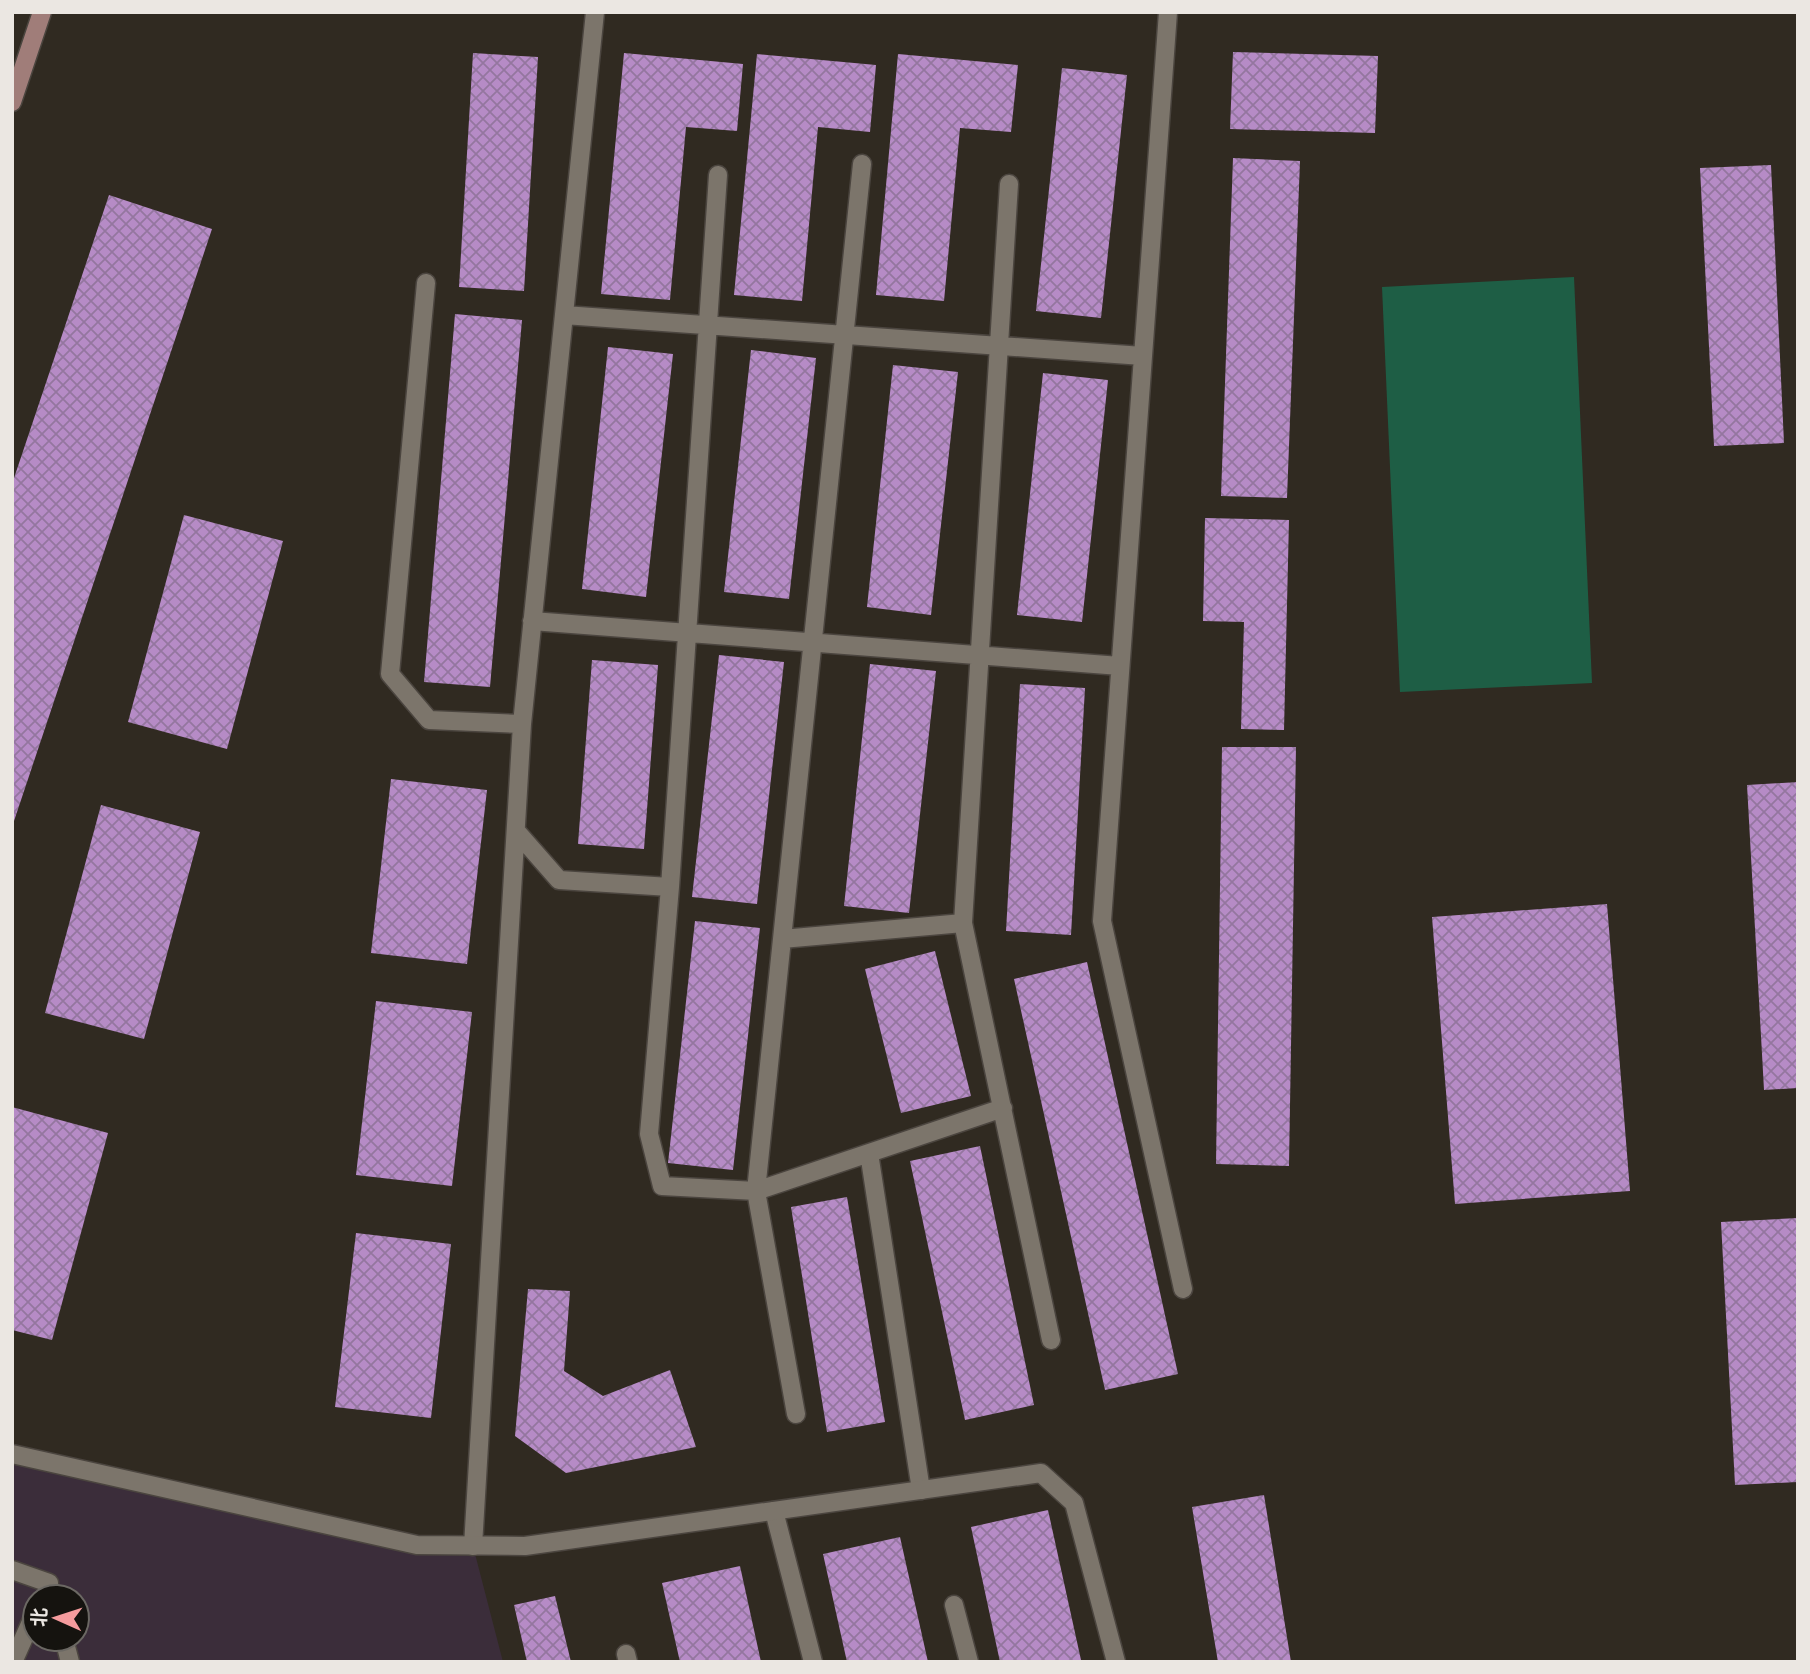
<svg xmlns="http://www.w3.org/2000/svg" width="1810" height="1674" font-family="Quicksand,'Noto Sans SC',sans-serif">
<style>
.industrial{fill:#3b2d3a;fill-rule:evenodd}
.pitch{fill:#1e5e45}
.building{fill:url(#building-cross-hatch)}
.lines{fill:none;stroke-linecap:round;stroke-linejoin:round}
.service-casing{stroke:#4b453f;stroke-width:21}
.minor-casing{stroke:#4b453f;stroke-width:21}
.secondary-casing{stroke:#4b453f;stroke-width:21}
.service{stroke:#7c756b;stroke-width:18}
.minor{stroke:#7c756b;stroke-width:18}
.secondary{stroke:#a07d79;stroke-width:18}
</style>
<defs>
<pattern id="building-cross-hatch" width="8" height="8" patternUnits="userSpaceOnUse" patternTransform="scale(1.75)"><rect width="8" height="8" fill="#b68bc6"/><path d="M0 0l8 8M0 8l8-8" fill="none" stroke="#94769f"/></pattern>
</defs>
<rect width="100%" height="100%" fill="#302a21"/>
<path class="industrial" d="M12 1454 417 1545 473 1546 503 1662H12ZM35 1597H77V1639H35Z"/>
<path class="pitch" d="M1574 277 1592 683 1400 692 1382 287Z"/>
<path class="building" d="M1233 52 1378 56 1375 133 1230 129Z
M473 53 538 57 524 291 459 287Z
M624 53 743 64 737 131 686 127 670 300 601 294Z
M757 54 876 65 870 132 818 127 802 301 734 295Z
M898 54 1018 65 1011 132 960 128 944 301 876 295Z
M1062 68 1127 75 1101 318 1036 311Z
M1233 158 1300 161 1287 498 1221 496Z
M1771 165 1784 443 1714 446 1700 168Z
M109 195 212 229 13 824 12 484Z
M455 314 522 320 490 687 424 682Z
M608 347 673 354 646 597 582 589Z
M751 350 816 358 789 599 724 592Z
M893 365 958 372 931 615 867 607Z
M1043 373 1108 380 1082 622 1017 615Z
M184 515 283 541 227 749 128 722Z
M1205 518 1289 520 1284 730 1241 729 1244 622 1203 621Z
M719 655 784 662 757 904 692 897Z
M592 660 658 665 644 849 578 844Z
M870 664 936 671 909 913 844 906Z
M1020 684 1085 688 1071 935 1006 931Z
M1222 747H1296L1289 1166 1216 1164Z
M391 779 487 790 467 964 371 953Z
M1798 782V1088L1764 1090 1747 785Z
M101 805 200 832 144 1039 45 1013Z
M1607 904 1630 1191 1455 1204 1432 917Z
M695 921 760 928 733 1170 668 1163Z
M935 951 971 1096 901 1113 865 969Z
M1087 962 1178 1374 1105 1390 1014 979Z
M376 1001 472 1012 452 1186 356 1175Z
M12 1107 108 1133 52 1340 12 1330Z
M980 1146 1034 1405 965 1420 910 1161Z
M847 1197 885 1422 827 1432 791 1207Z
M1798 1218V1482L1735 1485 1721 1222Z
M356 1233 451 1244 431 1418 335 1407Z
M528 1289 570 1291 564 1371 603 1396 670 1370 696 1447 566 1473 515 1436Z
M1264 1495 1291 1662H1218L1192 1507Z
M1048 1510 1081 1660 1072 1662H1000L971 1527Z
M900 1537 928 1662H847L823 1554Z
M740 1566 761 1662H680L662 1583Z
M555 1596 571 1662H527L514 1605Z"/>
<g class="lines">
<defs>
<path id="service" d="M1168 12 1102 921 1183 1289
M718 175 670 887 649 1134 662 1186 756 1191 1003 1108
M1009 184 963 923 1051 1340
M426 283 390 674 429 720 522 724
M564 315 1143 356
M532 621 1120 666
M516 831 559 880 670 887
M782 939 963 923
M869 1153 921 1490
M796 1414 756 1191 862 164
M774 1511 813 1662
M473 1546 522 724 595 12
M12 1570 49 1583
M954 1605 969 1662
M64 1639 70 1662
M626 1654 628 1662
M13 1662 35 1613"/>
<path id="minor" d="M12 1454 417 1545 525 1546 1041 1473 1074 1503 1116 1662"/>
<path id="secondary" d="M12 102 42 12"/>
</defs>
<use href="#service" class="service-casing"/>
<use href="#minor" class="minor-casing"/>
<use href="#secondary" class="secondary-casing"/>
<use href="#service" class="service"/>
<use href="#minor" class="minor"/>
<use href="#secondary" class="secondary"/>
</g>
<rect width="1810" height="1674" fill="none" stroke="#ebe7e2" stroke-width="28"/>
<g transform="translate(56 1618) rotate(273)"><circle r="33" fill="#15130f" stroke="#6b6863" stroke-width="2"/>
<path d="M0-5L12 26L0 18L-12 26Z" fill="#f59b9d"/>
<text y="-10" font-size="19" font-weight="bold" text-anchor="middle" fill="#ebe7e2">北</text>
</g>
</svg>
